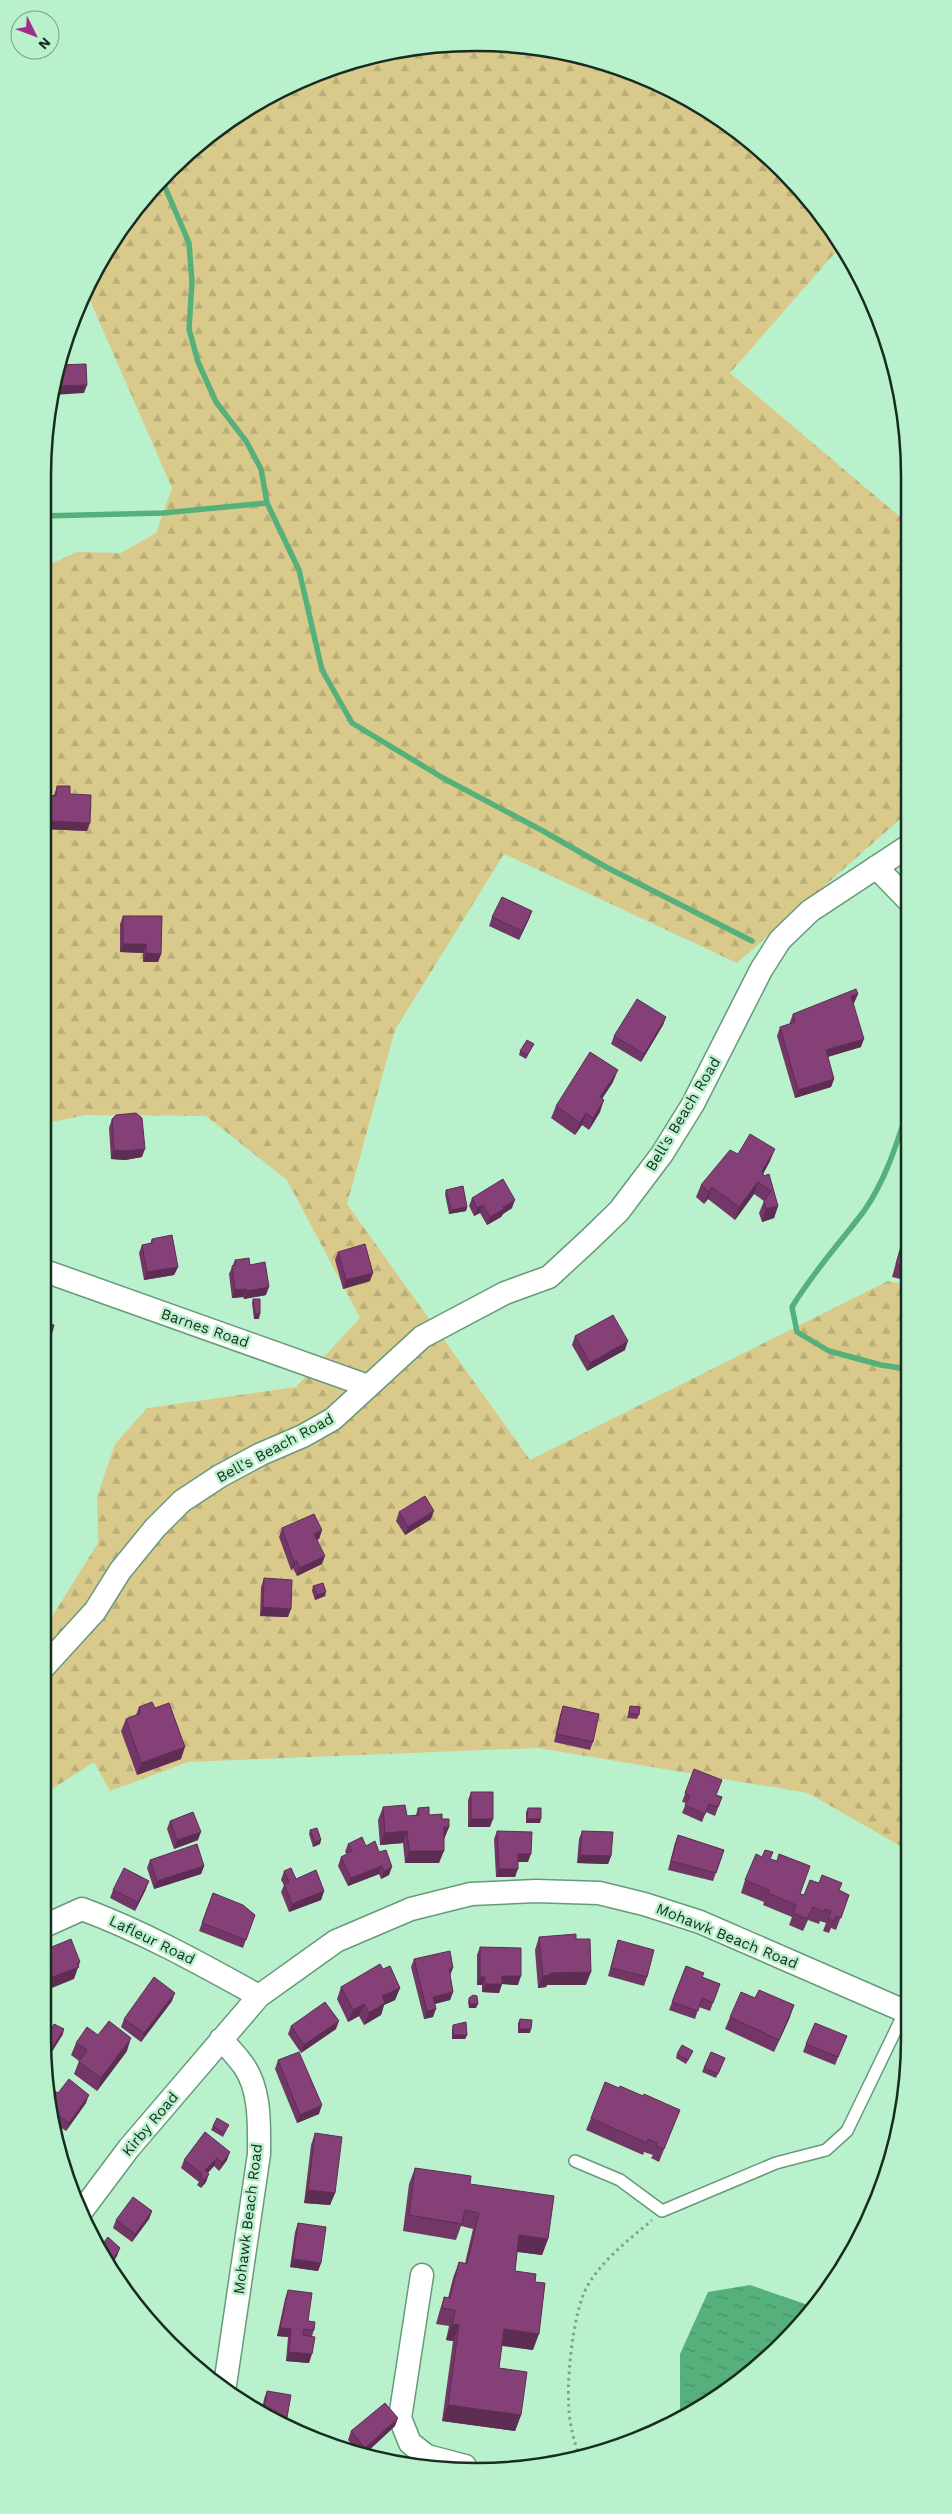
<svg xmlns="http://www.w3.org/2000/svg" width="952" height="2514" font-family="'Work Sans',sans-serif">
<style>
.forest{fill:url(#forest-firs)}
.water{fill:url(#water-ripples)}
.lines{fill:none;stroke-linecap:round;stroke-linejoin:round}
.stream{stroke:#56b07b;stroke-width:5.5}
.lane-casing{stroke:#669b7a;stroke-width:14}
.street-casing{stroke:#669b7a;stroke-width:25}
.path{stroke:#7aa488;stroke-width:3;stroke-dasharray:2.5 4;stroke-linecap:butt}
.lane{stroke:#fff;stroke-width:11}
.street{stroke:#fff;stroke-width:22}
.wall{fill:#723766}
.shaded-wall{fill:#5d2d53}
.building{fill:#854077;stroke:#5d2d53}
.labels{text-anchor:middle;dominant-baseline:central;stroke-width:5;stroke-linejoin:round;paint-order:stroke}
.street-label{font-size:15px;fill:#172d1f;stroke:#b9f1cc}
.rim{fill:none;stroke:#172d1f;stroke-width:2.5}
</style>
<defs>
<pattern id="forest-firs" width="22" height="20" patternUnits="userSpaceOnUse" patternTransform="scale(1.25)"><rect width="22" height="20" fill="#d9ca8c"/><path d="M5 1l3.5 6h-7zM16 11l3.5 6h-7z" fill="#baae78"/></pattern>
<pattern id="water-ripples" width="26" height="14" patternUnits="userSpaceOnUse" patternTransform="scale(1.25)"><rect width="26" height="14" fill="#56b07b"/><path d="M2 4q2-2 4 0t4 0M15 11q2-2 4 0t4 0" fill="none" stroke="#469064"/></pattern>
</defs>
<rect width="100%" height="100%" fill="#b9f1cc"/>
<path class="forest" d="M505 43 588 57 717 115 802 190 840 247 730 373 906 522 907 813 737 963 504 854 395 1030 347 1204 530 1460 888 1281 908 1285 909 1851 808 1793 538 1748 188 1762 110 1791 94 1762 43 1795V1631L98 1543 97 1497 115 1444 147 1408 296 1387 360 1318 287 1180 206 1116 85 1115 43 1124 42 568 77 552 121 553 156 533 172 488 85 289 132 212 190 150 260 100 337 65 420 46Z"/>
<path class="water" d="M750 2285 814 2307 717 2399 680 2418V2354L708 2292Z"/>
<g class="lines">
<path class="stream" d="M162 180 189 243 192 282 189 329 198 362 216 402 246 441 261 469 267 503
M42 516 163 513 267 503 299 570 322 670 352 723 443 778 543 831 606 867 752 941
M907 1021V1110
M907 1112C896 1146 885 1181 864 1211 840 1243 813 1272 792 1307L797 1332 829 1351 881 1365 908 1369"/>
<defs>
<path id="lane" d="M575 2161 620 2180 662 2211 776 2163 826 2150 847 2131 905 2011"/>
<path id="street" d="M876 867 907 899
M42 1270 368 1386
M42 1669 95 1611 120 1571 155 1528 182 1501 220 1476 261 1454 303 1436 333 1419 422 1337 505 1293 549 1277 589 1240 619 1211 662 1154 693 1104 761 970 780 940 810 911 907 847
M42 1927 82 1909C144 1932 201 1964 259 1996
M221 2039C229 2048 237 2056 244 2066 261 2091 259 2126 259 2154L225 2385
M81 2212 129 2148 259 1996 336 1941 411 1909 471 1894 536 1891 599 1893 644 1904 700 1922 909 2013
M422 2275 400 2418 410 2443 427 2456 465 2466"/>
</defs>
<use href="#lane" class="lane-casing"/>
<use href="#street" class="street-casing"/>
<path class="path" d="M580 2457C575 2445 572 2433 570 2420 565 2389 572 2312 588 2285 604 2258 629 2240 652 2220"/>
<use href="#lane" class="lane"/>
<use href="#street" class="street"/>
</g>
<path class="wall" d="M57 786 70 794 87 831 44 829 46 804 49 795H54Z
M532 911 529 919 519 940 489 926 492 917Z
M123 916 161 954 158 962H143V953L120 952V924Z
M858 994 854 1003H853L861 1047 828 1057 834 1079 831 1087 795 1098 777 1036 780 1027 790 1024V1022L793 1014Z
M666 1017 663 1025 641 1062 611 1044 614 1036Z
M534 1044 526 1059 519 1055 520 1051Z
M613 1082 602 1099 600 1112 589 1130 582 1125 575 1135 551 1118 556 1106Z
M112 1119 142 1157 125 1160 111 1159 109 1128Z
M738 1154 770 1161 763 1174 778 1206 774 1218 762 1222 759 1213 764 1201 754 1194 735 1220 708 1199 704 1204 696 1197 701 1185Z
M446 1190 467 1207 466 1211 449 1214 445 1194Z
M472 1198 512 1208 503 1214 501 1217 487 1225 480 1213 474 1216 469 1206Z
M908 1225V1281L892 1277 903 1237Z
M152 1239 178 1267 174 1275 144 1280 139 1253 142 1245 150 1244Z
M338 1252 370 1281 343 1289 335 1260Z
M235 1260 250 1265 266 1295 244 1299 243 1297 232 1298 229 1274Z
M253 1299 259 1319H254L252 1303Z
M42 1324 54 1325 48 1343 42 1341Z
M575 1336 625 1350 587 1371 572 1345Z
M399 1512 431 1519 405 1535 396 1521Z
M282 1528 322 1530 319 1539 317 1540 322 1564 297 1576 293 1568 291 1570 279 1537Z
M264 1578 288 1617 260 1616 261 1587Z
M313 1586 325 1596 315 1600 312 1591Z
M563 1706 593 1742 590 1750 554 1742 560 1715Z
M630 1706 639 1715 637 1719 627 1718Z
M139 1707 155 1708 181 1759 137 1775 121 1731 126 1719 136 1715Z
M694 1769 716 1795 722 1797 715 1816 706 1812 702 1822 682 1813 686 1803 682 1802Z
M471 1792 490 1827H468V1800Z
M383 1807 407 1816 416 1815 418 1808 429 1815 442 1819 449 1827 444 1839 439 1863H405L403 1843 380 1845 378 1820Z
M528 1808 540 1823H526V1812Z
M170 1821 198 1840 174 1849 167 1829Z
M310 1830 320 1844 313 1847 309 1834Z
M497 1831 528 1862H518L515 1877H496L494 1839Z
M582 1831 611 1856 608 1864 577 1863 579 1839Z
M678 1835 724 1850 713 1881 668 1870 675 1843Z
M348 1844 366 1846 379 1852 389 1875 381 1879 379 1874 348 1886 338 1866 341 1857 347 1854 345 1852Z
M770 1859 800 1894 804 1895 839 1891 849 1895 836 1930 831 1928 829 1933 823 1931 826 1923 820 1921 819 1924 808 1920 803 1931 789 1925 792 1917 763 1905 764 1902 741 1893 745 1880Z
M150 1860 204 1866 201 1874 154 1889 147 1868Z
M284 1871 296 1879 324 1891 321 1900 289 1912 281 1892 284 1885 281 1880Z
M146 1889 135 1911 110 1898 113 1890Z
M213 1893 255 1915 243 1948 199 1931Z
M539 1937 576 1939 586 1985H547L546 1987 538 1988 535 1950Z
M618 1940 647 1977 644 1986 608 1976Z
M480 1947 518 1985 502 1984 499 1993 482 1992V1985H477V1955Z
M414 1959 450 1976 453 1992 450 2000 435 2004 433 2017 424 2019 411 1967Z
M686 1966 702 1977 720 1984 710 2011 699 2007 695 2019 669 2010Z
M383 1969 400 1988 395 2000 384 2005 381 2015 364 2025 359 2016 348 2022 337 1999 341 1987Z
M469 1998 476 2008H469L468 2002Z
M172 2001 141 2042 121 2027 124 2019Z
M730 2017H790L774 2052 725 2029Z
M520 2019 530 2033H518V2023Z
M453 2025 467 2035 465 2039H452V2030Z
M291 2026 336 2029 301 2053 288 2034Z
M63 2034 51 2053 44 2046 43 2044 44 2041Z
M98 2035 127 2051 97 2091 74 2074 79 2061 71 2055 76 2043Z
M847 2036 835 2065 803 2052 806 2044Z
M711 2052 725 2058 716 2078 702 2072Z
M677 2054 691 2055 686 2064 676 2058Z
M278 2060 319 2114 297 2123 275 2069Z
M619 2088 675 2122 659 2162 651 2158 653 2155 644 2152 643 2155 586 2130 591 2118Z
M51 2092 58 2093 86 2103 66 2131 57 2125Z
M213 2126 227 2129 223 2137 211 2130Z
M205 2132 227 2160 219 2171 214 2166 208 2173 206 2182 201 2188 197 2185 199 2182 181 2168 184 2160Z
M315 2133 335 2193 330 2205 304 2203 311 2145Z
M415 2168 470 2184 548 2239 542 2255 517 2252 515 2271 535 2282 533 2350 502 2346 499 2368 521 2415 515 2431 442 2421 453 2341 446 2340 449 2326 436 2324 439 2313 444 2297 448 2298 453 2278 459 2262 465 2263 473 2229 461 2226 456 2240 403 2231 409 2184Z
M152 2211 149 2219 132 2242 113 2228 116 2220Z
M298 2223 321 2263 318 2271 290 2267 295 2232Z
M288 2290 314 2330 312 2336 309 2363 286 2361 288 2337 277 2336 285 2299Z
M267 2391 286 2423 285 2425 261 2414 264 2399Z
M395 2426 367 2452 371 2457 360 2454 348 2440 351 2431Z"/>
<path class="shaded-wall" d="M87 385 84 393 53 395 54 386Z
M48 821 90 823 87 831 44 829Z
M532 911 529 919 519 940 522 931Z
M123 944H146L143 953 120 952Z
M146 953 161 954 158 962H143Z
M858 994 854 1003 848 1005 851 996Z
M666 1017 663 1025 641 1062 644 1054Z
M864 1039 861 1047 823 1058 826 1050Z
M618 1070 613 1082 595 1109 600 1097Z
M834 1079 831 1087 795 1098 798 1090Z
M604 1100 600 1112 589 1130 593 1118Z
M586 1113 582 1125 575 1135 580 1123Z
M145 1149 142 1157 125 1160 111 1159 114 1150Z
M775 1149 770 1161 758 1183 754 1194 735 1220 739 1207 762 1171Z
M712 1187 708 1199 704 1204 709 1192Z
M515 1200 512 1208 503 1214 501 1217 487 1225 490 1217 503 1207Z
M483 1205 480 1213 474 1216 477 1208Z
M778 1206 774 1218 762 1222 766 1209Z
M467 1207 466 1211 449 1214 451 1210Z
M178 1267 174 1275 144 1280 147 1272Z
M373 1273 370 1281 343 1289 346 1280Z
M269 1287 266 1295 244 1299 247 1291Z
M246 1289 243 1297 232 1298 235 1290Z
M255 1314H260L259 1319H254Z
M628 1341 625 1350 587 1371 590 1363Z
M434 1511 431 1519 405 1535 408 1527Z
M322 1530 319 1539 311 1542 314 1534Z
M325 1556 322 1564 297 1576 300 1568Z
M296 1560 293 1568 291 1570 294 1562Z
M326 1592 325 1596 315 1600 317 1595Z
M263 1607 291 1609 288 1617 260 1616Z
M185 1747 181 1759 137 1775 141 1763Z
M45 1769 42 1777V1770Z
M471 1819H493L490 1827H468Z
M527 1819H541L540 1823H526Z
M444 1827H449L444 1839H439Z
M407 1831 403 1843 380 1845 385 1833Z
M201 1832 198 1840 174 1849 177 1840Z
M321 1840 320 1844 313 1847 315 1842Z
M409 1851H444L439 1863H405Z
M518 1854H531L528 1862H515Z
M580 1855 611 1856 608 1864 577 1863Z
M204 1866 201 1874 154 1889 157 1881Z
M382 1866 379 1874 348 1886 351 1878Z
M392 1867 389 1875 381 1879 384 1871Z
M499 1869H518L515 1877H496Z
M149 1881 146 1889 135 1911 138 1902Z
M324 1891 321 1900 289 1912 292 1904Z
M80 1962 74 1979 42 1992V1981Z
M453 1968 450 1976 449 1969Z
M591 1972 586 1985H547L546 1987 538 1988 543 1976 550 1973Z
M502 1976H521L518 1985 502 1984 499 1993 482 1992 485 1984Z
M480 1977H485L482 1985H477Z
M400 1988 395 2000 384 2005 381 2015 364 2025 369 2013 382 1996Z
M453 1992 450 2000 430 2005 433 1997Z
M175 1993 172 2001 141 2042 144 2033Z
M364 2004 359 2016 348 2022 353 2010Z
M470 2004H478L476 2008H469Z
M794 2005 790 2017 774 2052 779 2040Z
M436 2009 433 2017 424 2019 427 2011Z
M339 2021 336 2029 301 2053 304 2045Z
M64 2029 63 2034 51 2053 52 2048Z
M519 2029H531L530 2033H518Z
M453 2035H467L465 2039H452Z
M131 2038 127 2051 97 2091 101 2078Z
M89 2095 86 2103 66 2131 69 2123Z
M322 2105 319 2114 297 2123 300 2115Z
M230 2152 227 2160 219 2171 222 2163Z
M217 2158 214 2166 202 2179 205 2170Z
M209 2174 206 2182 201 2188 204 2180Z
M308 2190 335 2193 330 2205 304 2203Z
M152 2211 149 2219 132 2242 135 2234Z
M519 2235 548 2239 542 2255 513 2251Z
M120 2248 117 2256 110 2268 109 2266Z
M293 2259 321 2263 318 2271 290 2267Z
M452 2324 459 2325 453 2341 446 2340Z
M280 2328 291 2329 288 2337 277 2336Z
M504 2329 539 2334 533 2350 499 2345Z
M289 2352 312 2354 309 2363 286 2361Z
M448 2405 521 2415 515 2431 442 2421Z
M398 2418 395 2426 364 2455H363L365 2448Z"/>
<path class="building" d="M86 364 87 385 54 386 57 365Z
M57 786H70V794L91 795 90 823 48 821 49 795 56 796Z
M502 897 532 911 522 931 492 917Z
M123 916H162L161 954 146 953V944H123Z
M856 989 858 994 851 996 864 1039 826 1050 834 1079 798 1090 780 1027 795 1022 793 1014Z
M637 999 666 1017 644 1054 614 1036Z
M527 1040 534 1044 527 1055 520 1051Z
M590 1052 618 1070 600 1097 604 1100 593 1118 586 1113 580 1123 556 1106Z
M136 1113 142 1118 145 1149 128 1151 114 1150 112 1119 116 1115Z
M750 1134 775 1149 762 1171 764 1176 769 1174 778 1206 766 1209 764 1201 771 1191 758 1182 739 1207 712 1187 709 1192 701 1185 730 1150 738 1154Z
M503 1179 515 1200 503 1207 504 1209 490 1217 483 1205 477 1208 472 1198Z
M463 1186 467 1207 451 1210 446 1190Z
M908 1225V1268L896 1264Z
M172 1235 178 1267 147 1272 142 1245 152 1243V1239Z
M365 1244 373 1273 346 1280 338 1252Z
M249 1258 250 1265 265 1262 269 1287 247 1291 246 1289 235 1290 232 1266 236 1265 235 1260Z
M253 1299H260V1314H255Z
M613 1315 628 1341 590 1363 575 1336Z
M44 1321 54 1325 50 1339 42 1337V1325Z
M425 1496 434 1511 408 1527 399 1512Z
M314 1514 322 1530 314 1534 325 1556 300 1568 296 1560 294 1562 282 1528Z
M264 1578 292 1580 291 1609 263 1607Z
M323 1583 326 1592 317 1595 313 1586Z
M152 1702 155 1708 169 1703 185 1747 141 1763 126 1719 141 1713 139 1707Z
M563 1706 599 1714 593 1742 557 1734Z
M630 1706 640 1707 639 1715 629 1713Z
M42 1762 45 1769 42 1770Z
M694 1769 722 1780 716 1795 722 1797 718 1807 709 1804 705 1814 685 1805 690 1796 685 1793Z
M471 1792H493V1819H471Z
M405 1805 407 1816 419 1815 418 1808 429 1807V1815L442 1814V1819H449V1827H444V1851H409L407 1831 385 1833 383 1807Z
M528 1808H541V1819H527Z
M193 1812 201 1832 177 1840 170 1821Z
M317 1828 321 1840 315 1842 310 1830Z
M497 1831 532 1832 531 1854H518V1869H499Z
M582 1831 613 1832 611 1856 580 1855Z
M678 1835 724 1850 716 1873 671 1861Z
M362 1837 366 1846 375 1841 379 1852 386 1850 392 1867 384 1871 382 1866 351 1878 341 1857 352 1851 348 1844Z
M197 1844 204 1866 157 1881 150 1860Z
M765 1850 773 1852 770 1859 777 1861 779 1854 810 1866 800 1894 804 1895 810 1880 819 1883 822 1875 842 1883 839 1890 849 1895 841 1918 836 1916 834 1921 828 1919 831 1911 825 1909 824 1912 813 1907 807 1919 793 1913 796 1905 768 1893 769 1890 745 1880 756 1854 762 1857Z
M124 1868 149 1881 138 1902 113 1890Z
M291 1868 296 1879 316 1870 324 1891 292 1904 284 1884 289 1882 284 1871Z
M213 1893 243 1905 255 1915 246 1940 202 1923Z
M576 1934V1939H590L591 1972 550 1973V1975L543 1976 539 1937Z
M71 1939 80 1962 77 1963 79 1967 42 1981V1951Z
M618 1940 654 1950 647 1977 611 1968Z
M480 1947 521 1948V1976H502V1984H485V1977H480Z
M450 1951 453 1968 449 1969 453 1992 433 1997 436 2009 427 2011 414 1959Z
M380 1964 383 1969 390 1966 400 1988 382 1996 385 2003 369 2013 364 2004 353 2010 341 1987Z
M686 1966 704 1973 702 1977 720 1984 713 2003 702 1998 698 2011 672 2002Z
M154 1977 175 1993 144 2033 124 2019Z
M759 1990 794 2005 779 2040 730 2017 741 1992 755 1998Z
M473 1995 477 1996 478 2004H470L469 1998Z
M325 2002 339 2021 304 2045 291 2026Z
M520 2019 532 2020 531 2029H519Z
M109 2021 131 2038 101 2078 79 2062 87 2050 76 2043 87 2027 98 2035Z
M466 2022 467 2035H453V2025Z
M815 2023 847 2036 838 2057 806 2044Z
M54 2024 64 2029 52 2048 44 2041Z
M682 2045 693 2051 688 2060 677 2054Z
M45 2052H46L50 2058 47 2062Z
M299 2052 322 2105 300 2115 278 2060Z
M711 2052 725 2058 718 2074 704 2068Z
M69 2079 89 2095 69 2123 55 2113 51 2092 53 2090 58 2093Z
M605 2082 619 2088 620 2086 643 2096 644 2094 680 2110 664 2149 656 2146 657 2143 648 2139 647 2143 591 2118Z
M217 2118 229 2125 224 2133 213 2126Z
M205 2132 230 2152 222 2163 217 2158 205 2170 209 2174 204 2180 200 2177 202 2174 184 2160Z
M315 2133 342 2137 335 2193 308 2190Z
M415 2168 471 2176 470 2184 554 2196 548 2239 519 2235 515 2271 536 2274 535 2282 545 2283 539 2334 504 2329 499 2368 527 2372 521 2415 448 2405 459 2325 452 2324 455 2310 442 2308 444 2297 450 2298 459 2262 467 2264 479 2213 465 2210 462 2224 409 2215Z
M133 2197 152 2211 135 2234 116 2220Z
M298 2223 326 2227 321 2263 293 2259Z
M108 2237 120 2248 109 2266 100 2254 95 2244 100 2247Z
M288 2290 312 2293 308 2321 315 2322 314 2330 304 2329 303 2335 315 2337 312 2354 289 2352 291 2329 280 2328Z
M267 2391 291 2395 286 2423 277 2421 263 2415Z
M385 2403 398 2418 365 2448 351 2431Z
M366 2450 371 2457 361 2454Z"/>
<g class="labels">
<g class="street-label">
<text transform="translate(683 1114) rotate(-59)">Bell's Beach Road</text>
<text transform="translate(205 1328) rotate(19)">Barnes Road</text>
<text transform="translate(275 1448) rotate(-28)">Bell's Beach Road</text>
<text transform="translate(727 1936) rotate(22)">Mohawk Beach Road</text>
<text transform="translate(152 1940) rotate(26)">Lafleur Road</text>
<text transform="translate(150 2124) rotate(-50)">Kirby Road</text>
<text transform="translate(248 2219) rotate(-83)">Mohawk Beach Road</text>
</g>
</g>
<path d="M0 0H952V2514H0ZM476 51H476A425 425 0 0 1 901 476V2038A425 425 0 0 1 476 2463H476A425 425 0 0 1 51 2038V476A425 425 0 0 1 476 51Z" fill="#b9f1cc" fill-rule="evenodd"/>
<path class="rim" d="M476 51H476A425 425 0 0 1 901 476V2038A425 425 0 0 1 476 2463H476A425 425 0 0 1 51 2038V476A425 425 0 0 1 476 51Z"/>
<g transform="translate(35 35) rotate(132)"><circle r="24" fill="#b9f1cc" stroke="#78a387"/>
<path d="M0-4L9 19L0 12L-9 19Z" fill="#9f2e8c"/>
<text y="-8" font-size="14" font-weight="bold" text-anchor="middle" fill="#172d1f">N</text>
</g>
</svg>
